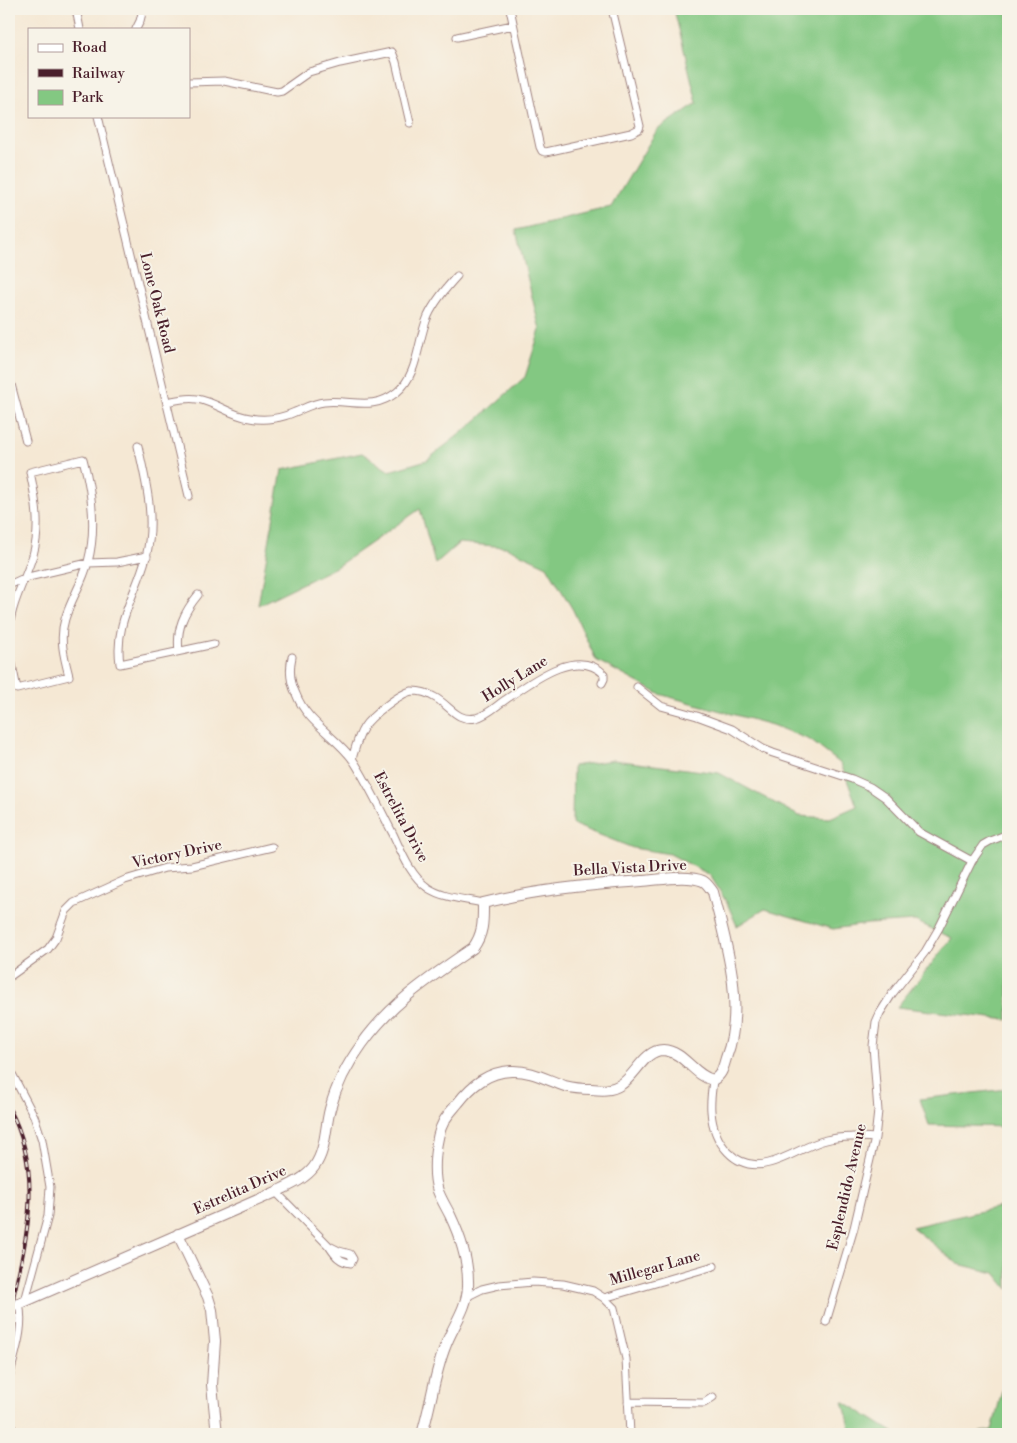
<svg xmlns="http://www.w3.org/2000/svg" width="1017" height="1443" font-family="'Libre Bodoni',serif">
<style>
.green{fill:#83c882;stroke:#667456}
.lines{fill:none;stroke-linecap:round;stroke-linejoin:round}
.street-casing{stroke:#a08480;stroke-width:9}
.secondary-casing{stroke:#a08480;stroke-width:12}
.street{stroke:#fff;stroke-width:7}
.secondary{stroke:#fff;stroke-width:10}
.rail-casing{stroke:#4a1f2b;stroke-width:4}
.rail{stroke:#f7f3e8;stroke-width:2;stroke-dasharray:5.5;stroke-linecap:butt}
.labels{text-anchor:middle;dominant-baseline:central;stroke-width:4;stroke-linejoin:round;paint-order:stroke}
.street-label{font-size:15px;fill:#4a1f2b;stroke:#f7f3e8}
</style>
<rect width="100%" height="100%" fill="#f7f3e8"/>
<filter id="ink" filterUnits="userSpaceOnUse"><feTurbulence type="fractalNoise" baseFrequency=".02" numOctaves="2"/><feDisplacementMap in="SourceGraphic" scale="10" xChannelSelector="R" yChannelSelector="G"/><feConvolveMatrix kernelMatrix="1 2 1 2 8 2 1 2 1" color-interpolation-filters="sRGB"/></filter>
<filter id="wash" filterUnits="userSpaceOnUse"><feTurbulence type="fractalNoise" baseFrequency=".0096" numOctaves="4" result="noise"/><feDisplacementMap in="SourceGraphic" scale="20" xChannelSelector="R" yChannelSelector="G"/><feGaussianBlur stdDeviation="1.12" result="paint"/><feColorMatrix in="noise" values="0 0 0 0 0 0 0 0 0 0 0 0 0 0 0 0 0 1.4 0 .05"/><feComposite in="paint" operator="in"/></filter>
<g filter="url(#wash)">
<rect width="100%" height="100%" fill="#f5e8d4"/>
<path class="green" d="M674 9H1008V1020L897 1007 952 938 915 921 868 924 833 929 765 909 737 926 727 903 710 875 670 854 633 848 572 824 573 766 613 760 719 773 799 816 830 818 857 806 841 764 810 740 772 725 659 694 596 660 573 610 547 566 506 547 459 543 435 564 420 509 336 567 258 605 282 470 362 453 389 471 427 460 470 426 525 377 540 330 516 230 611 207 657 130 697 103Z
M1008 1089V1127L929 1125 920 1099Z
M1008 1205V1289L995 1273 958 1264 912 1227Z
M1008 1368V1434H971L992 1430Z
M843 1401 896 1434H852Z"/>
</g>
<g filter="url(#ink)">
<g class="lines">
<defs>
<path id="street" d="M76 9 80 29
M510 9 540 147 542 151 546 152 631 133 639 129 640 126 612 9
M136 29 140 21 143 9
M457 37 513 25
M189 82 224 81 277 92 282 91 309 72 340 63 392 52 396 62 410 123
M98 116 189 496
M9 377 26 441
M167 402C177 400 187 397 197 399 216 402 231 416 250 418 265 421 282 418 295 412 305 408 313 403 324 402 351 399 372 412 397 392 419 374 417 341 428 316 435 301 446 288 457 276
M138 446C146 483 156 519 146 557 136 595 114 622 120 664L214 644
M9 585 24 578 88 563 117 562 147 556
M9 628C12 602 25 580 33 555 41 527 36 500 30 472L83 459C92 492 97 528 88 562 83 582 71 599 65 619 59 638 64 657 69 676L17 689 10 655 9 633
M179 651C176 629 184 612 198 595
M292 657C289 670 290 682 296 694 307 723 336 736 353 760 368 783 380 809 393 834 402 853 410 875 428 888 443 898 465 899 483 903
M637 687 661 706 697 716 732 729 763 749 773 753 852 779 870 787 886 798 919 832 972 861
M352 759C355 749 358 736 364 727 370 717 400 693 412 691 420 691 428 693 434 697 450 705 456 722 476 718 488 715 496 706 505 700 530 683 576 646 604 674V679L602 683
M9 977 48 949 56 938 66 911 74 903 125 880 165 868 192 866 272 847
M9 1068 34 1116 42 1140 50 1187 48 1216 25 1301
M713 1080C712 1090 710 1101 711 1111 713 1142 735 1172 769 1163 789 1158 806 1145 826 1140 842 1136 859 1137 875 1138
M276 1192 329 1246 339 1251 350 1254 353 1259 351 1263C339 1262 335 1255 329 1246
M466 1297 482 1289 499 1285 533 1282 563 1284 593 1291 604 1298 614 1308 626 1359 630 1434
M604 1298 714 1266
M826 1322 854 1228 875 1138 878 1111 873 1046 876 1022 880 1013 892 994 925 952 939 928 972 861 983 845 990 841 1008 834
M9 1378C14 1355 25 1328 19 1304
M628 1402 704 1403 713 1397
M9 1420 14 1434"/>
<path id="secondary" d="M178 1234 208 1297 212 1310 215 1341 212 1385 217 1434
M9 1305 19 1304 276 1192C290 1185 305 1179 314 1167 326 1151 325 1128 330 1109 336 1086 348 1063 362 1044 392 1002 431 977 473 948 484 933 483 920 483 903 535 890 588 885 642 881 659 880 687 874 703 881 707 883 710 888 713 892 726 943 746 1006 726 1058 723 1068 722 1075 713 1080 694 1076 684 1051 663 1050 644 1050 635 1077 620 1085 611 1091 601 1090 591 1089 582 1089 573 1088 565 1086 547 1080 531 1070 511 1071 488 1072 472 1085 458 1103 453 1109 448 1114 444 1121 435 1137 432 1173 438 1191 441 1199 446 1207 450 1215 460 1236 469 1263 468 1287 467 1309 452 1327 445 1347 434 1375 431 1405 422 1434"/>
</defs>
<use href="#street" class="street-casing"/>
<use href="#secondary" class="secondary-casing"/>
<use href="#street" class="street"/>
<use href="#secondary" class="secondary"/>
<defs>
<path id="rail" d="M9 1108C46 1176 25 1245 9 1315"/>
</defs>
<use href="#rail" class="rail-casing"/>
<use href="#rail" class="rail"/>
</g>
</g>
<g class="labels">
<g class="street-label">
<text transform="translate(157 303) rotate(76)">Lone Oak Road</text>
<text transform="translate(515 679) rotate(-32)">Holly Lane</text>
<text transform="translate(401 817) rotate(62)">Estrelita Drive</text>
<text transform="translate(177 854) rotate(-12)">Victory Drive</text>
<text transform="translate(630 868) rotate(-3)">Bella Vista Drive</text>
<text transform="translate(847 1187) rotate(-77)">Esplendido Avenue</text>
<text transform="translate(240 1190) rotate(-24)">Estrelita Drive</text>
<text transform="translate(655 1268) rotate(-16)">Millegar Lane</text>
</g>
</g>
<rect width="1017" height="1443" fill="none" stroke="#f7f3e8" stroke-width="30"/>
<rect x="28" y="28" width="162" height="90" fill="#f7f3e8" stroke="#b29e9c"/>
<rect x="38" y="44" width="25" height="8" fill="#ffffff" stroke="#b29e9c"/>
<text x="72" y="52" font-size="15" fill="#4a1f2b">Road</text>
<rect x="38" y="69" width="25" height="8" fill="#4a1f2b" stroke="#b29e9c"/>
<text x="72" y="78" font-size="15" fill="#4a1f2b">Railway</text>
<rect x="38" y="90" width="25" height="15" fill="#83c882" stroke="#b29e9c"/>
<text x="72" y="102" font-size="15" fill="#4a1f2b">Park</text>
</svg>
